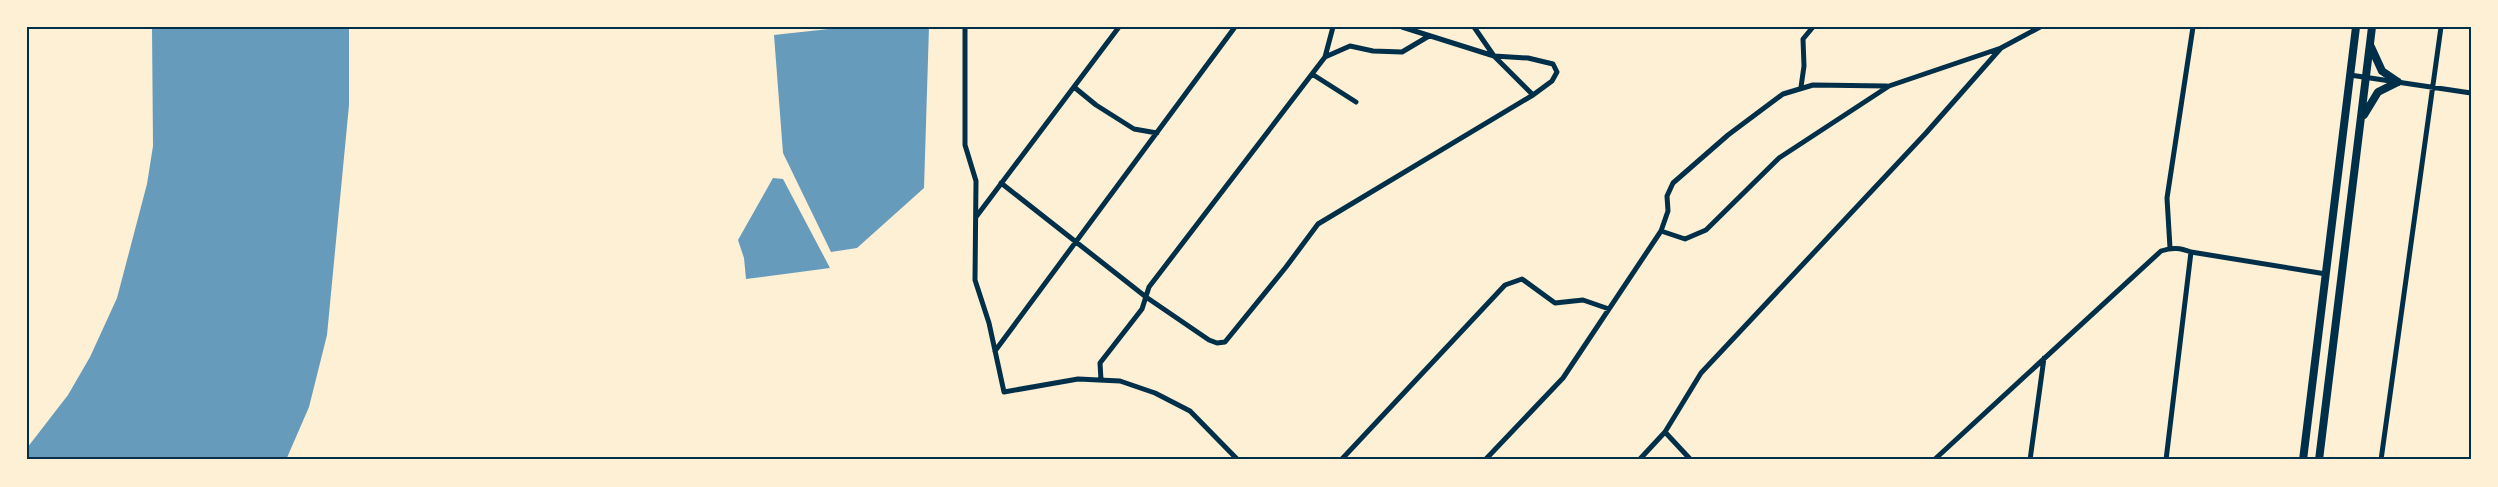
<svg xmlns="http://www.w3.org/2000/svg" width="2498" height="487" font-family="'IBM Plex Sans',sans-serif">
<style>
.water{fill:#669bbc}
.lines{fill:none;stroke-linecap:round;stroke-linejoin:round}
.minor{stroke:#003049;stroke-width:5}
.secondary{stroke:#003049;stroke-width:8}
.neatline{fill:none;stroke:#003049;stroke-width:2}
</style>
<rect width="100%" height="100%" fill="#fdf0d5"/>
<path class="water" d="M152 27H349V105L327 335 309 407 286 460H27V448L68 395 90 357 117 298 147 184 153 146Z
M847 27H929L924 188 857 248 831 252 783 153 774 35Z
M773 178 783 179 830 268 746 279 744 258 738 240Z"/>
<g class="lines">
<path class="minor" d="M965 27V145L976 181 975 280 989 323 1004 392 1078 379 1120 381 1155 393 1190 411 1238 460
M1474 27 1494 56 1533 95
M1325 57 1350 46 1373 51 1402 52 1429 36
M1312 74 1356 102
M2350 75 2471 93
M1074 87 1096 105 1134 129 1157 133
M1801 87 1804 66 1803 39 1813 27
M1001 183 1146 297 1209 340 1217 343 1225 342 1286 267 1318 224 1533 95 1552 81 1557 72 1553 64 1528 58 1494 56 1402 27
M976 217 1119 27
M1661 231 1668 211 1667 196 1673 183 1728 135 1783 94 1813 85 1887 86
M2170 248 2167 198 2193 27
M995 351 1235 27
M1101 380 1100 363 1142 309 1149 287 1325 57 1333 27
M1665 432 1691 460
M1341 460 1505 285 1522 279 1555 303 1583 300 1609 309
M1485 460 1563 378 1661 231 1685 239 1706 230 1779 158 1889 86 2001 48
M1639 460 1665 432 1701 373 1926 133 2001 48 2040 27
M1934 460 2161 251C2173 247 2180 248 2191 252L2326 274
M2030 460 2044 358
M2166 460 2191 252
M2381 460 2441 27"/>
<path class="secondary" d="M2371 47 2382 71 2398 82
M2364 115 2378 92 2398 82
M2303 460 2356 27
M2319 460 2372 27"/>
</g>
<rect width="2498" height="487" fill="none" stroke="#fdf0d5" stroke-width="57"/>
<rect x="28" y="28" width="2442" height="430" class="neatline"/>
</svg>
